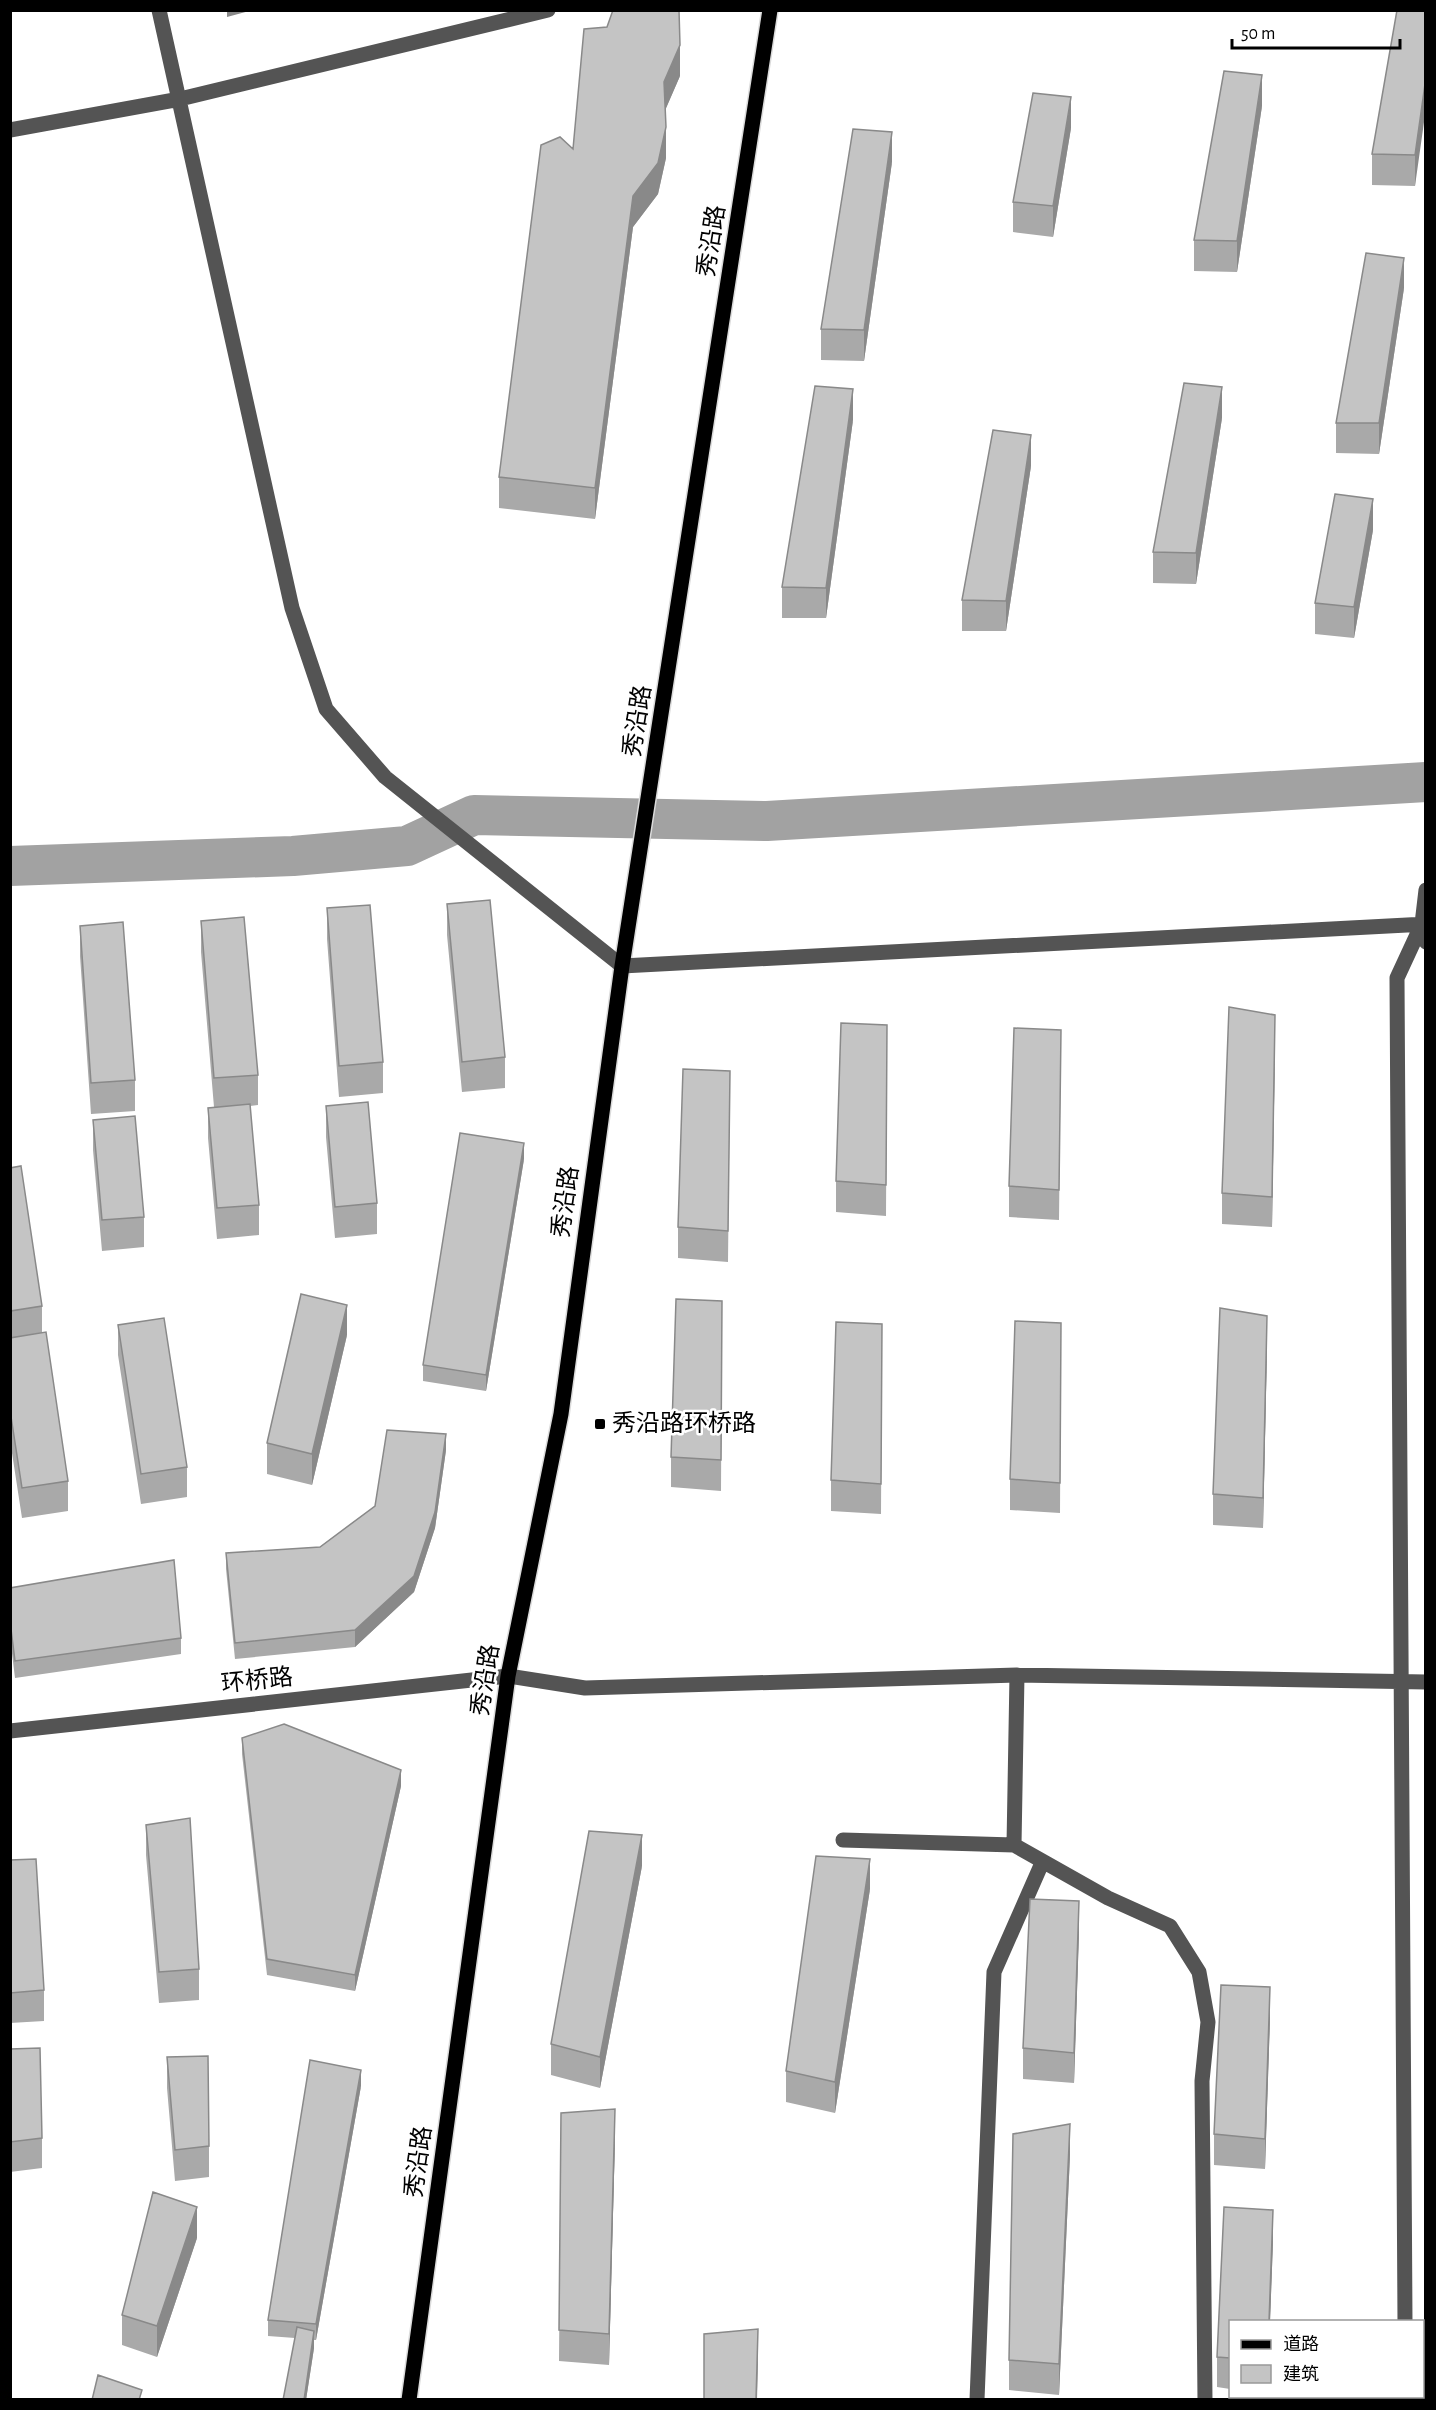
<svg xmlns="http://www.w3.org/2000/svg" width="1436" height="2410" font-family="'Alegreya Sans','Noto Sans SC',sans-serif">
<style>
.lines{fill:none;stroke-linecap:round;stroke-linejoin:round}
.river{stroke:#a2a2a2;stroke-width:40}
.major-casing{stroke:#dbdbdb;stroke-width:18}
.minor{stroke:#545454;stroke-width:15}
.major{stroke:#000;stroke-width:15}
.wall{fill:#a9a9a9}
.shaded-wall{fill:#898989}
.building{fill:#c4c4c4;stroke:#898989;stroke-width:1.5}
.poi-dot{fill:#000;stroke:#fff;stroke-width:2}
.labels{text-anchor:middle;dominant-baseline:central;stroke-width:5;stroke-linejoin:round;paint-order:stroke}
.street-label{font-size:24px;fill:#000;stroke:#fff}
.poi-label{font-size:24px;fill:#000;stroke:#fff;text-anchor:start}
</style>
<rect width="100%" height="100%" fill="#fff"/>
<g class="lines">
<path class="river" d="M10 866 293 856 407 846 474 815 767 821 1426 782"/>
<defs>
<path id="major" d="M409 2400 508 1676 561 1414 622 966 770 10"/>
</defs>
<use href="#major" class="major-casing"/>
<path class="minor" d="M159 10 292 608 326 709 385 777 622 966 1426 924
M10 130 180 99 548 10
M1426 890 1422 924 1426 942
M10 1731 508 1676 585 1688 1017 1675 1426 1682
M843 1840 1014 1845 1108 1898 1170 1926 1199 1972 1208 2022 1202 2081 1205 2400
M1014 1845 1017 1675
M1405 2322 1397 978 1422 924
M1406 2396V2400
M977 2400 994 1972 1042 1863"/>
<use href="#major" class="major"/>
</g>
<path class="wall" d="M1425 10 1415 186 1372 185V154Z
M680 76 665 110 666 158 658 194 633 227 595 519 499 508V477L573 149Z
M1262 106 1237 272 1194 271V240Z
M1071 128 1053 237 1013 232V202Z
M892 162 864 361 821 360V329Z
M1404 288 1379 454 1336 453V423Z
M1222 418 1196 584 1153 583V552Z
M853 420 826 618H782V587Z
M1031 466 1006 631H962V600Z
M1373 530 1354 638 1315 634V603Z
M447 904 505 1057V1088L462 1092 447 935Z
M327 908 383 1062V1093L339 1097 327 939Z
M201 921 258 1075V1105L250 1106 259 1205V1235L217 1239 208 1138V1108L214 1107 201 952Z
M80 926 135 1080V1111L91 1114 80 956Z
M887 1025 886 1216 836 1212V1181Z
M1061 1030 1059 1220 1009 1217V1186Z
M1275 1046 1272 1227 1222 1224V1193Z
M730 1071 728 1262 678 1258V1227Z
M326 1106 377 1203V1234L335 1238 326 1137Z
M93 1120 144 1217V1247L102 1251 93 1150Z
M524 1159 486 1391 423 1381V1365Z
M10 1168 42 1306V1332L68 1481V1511L22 1518 10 1440Z
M722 1301 721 1491 671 1487V1457Z
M1061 1323 1060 1513 1010 1510V1479Z
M882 1324 881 1514 831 1511V1480Z
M118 1325 187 1467V1497L141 1504 118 1355Z
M347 1335 312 1485 267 1474V1443Z
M1267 1347 1263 1528 1213 1525V1494Z
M446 1450 435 1528 414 1592 355 1647 235 1659 226 1569V1553L320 1547 375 1506Z
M10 1588 181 1638V1654L15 1678 10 1637Z
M242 1738 401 1786 355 1991 267 1975 242 1754Z
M146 1825 199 1969V2000L159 2003 146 1855Z
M10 1860 44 1990V2021L10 2023Z
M642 1866 600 2088 551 2075V2044Z
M870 1889 835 2113 786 2102V2071Z
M1079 1932 1074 2083 1023 2079V2048Z
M1270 2018 1265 2169 1214 2165V2134Z
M10 2049 42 2138V2168L10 2172Z
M167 2057 209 2146V2177L175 2181 167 2088Z
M361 2086 316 2340H314V2348L306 2400H283L295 2338 268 2336V2320Z
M561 2113 615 2139 609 2365 559 2361Z
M1070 2155 1059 2395 1009 2390V2360Z
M1224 2207 1273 2210V2241L1270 2322H1230V2389L1217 2387V2357Z
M197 2238 157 2357 122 2345V2315Z"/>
<path class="shaded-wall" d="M227 10H253L227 17Z
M680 45V76L664 113V82Z
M1262 75V106L1237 272V241Z
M1425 84V115L1415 186V155Z
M1071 97V128L1053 237V206Z
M666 127V158L658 194 633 227 595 519V488L633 196Z
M892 132V162L864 361V330Z
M1404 258V288L1379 454V423Z
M1222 387V418L1196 584V553Z
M853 389V420L826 618V588Z
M1031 435V466L1006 631V601Z
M1373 499V530L1354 638V607Z
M1275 1015V1046L1272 1227V1197Z
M524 1143V1159L486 1391V1375Z
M347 1305V1335L312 1485V1454Z
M1267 1316V1347L1263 1528V1498Z
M446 1434V1450L435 1528 414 1592 355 1647V1630Z
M401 1770V1786L355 1991V1975Z
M642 1835V1866L600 2088V2057Z
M870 1859V1889L835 2113V2082Z
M1079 1901V1932L1074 2083V2053Z
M1270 1987V2018L1265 2169V2139Z
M361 2070V2086L316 2340V2324Z
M615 2109V2139L609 2365V2334Z
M1070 2124V2155L1059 2395V2364Z
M197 2207V2238L157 2357V2326Z
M1273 2210V2241L1270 2322H1269Z
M758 2329V2360L757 2400H756Z
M314 2331V2348L306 2400H304Z"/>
<path class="building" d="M613 10H679L680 45 664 82 666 127 658 163 633 196 595 488 499 477 541 145 560 137 573 149 584 29 607 27Z
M1397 10H1425V84L1415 155 1372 154Z
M1224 71 1262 75 1237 241 1194 240Z
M1033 93 1071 97 1053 206 1013 202Z
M853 129 892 132 864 330 821 329Z
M1366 253 1404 258 1379 423H1336Z
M1184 383 1222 387 1196 553 1153 552Z
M815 386 853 389 826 588 782 587Z
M993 430 1031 435 1006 601 962 600Z
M1335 494 1373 499 1354 607 1315 603Z
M490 900 505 1057 462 1062 447 904Z
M370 905 383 1062 339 1066 327 908Z
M244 917 258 1075 214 1078 201 921Z
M123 922 135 1080 91 1083 80 926Z
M1229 1007 1275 1015 1272 1197 1222 1193Z
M841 1023 887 1025 886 1185 836 1181Z
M1014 1028 1061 1030 1059 1190 1009 1186Z
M683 1069 730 1071 728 1231 678 1227Z
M368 1102 377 1203 335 1207 326 1106Z
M250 1104 259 1205 217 1208 208 1108Z
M135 1116 144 1217 102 1220 93 1120Z
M460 1133 524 1143 486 1375 423 1365Z
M21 1166 42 1306 10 1311V1168Z
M301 1294 347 1305 312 1454 267 1443Z
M676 1299 722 1301 721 1460 671 1457Z
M1220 1308 1267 1316 1263 1498 1213 1494Z
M164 1318 187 1467 141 1474 118 1325Z
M1015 1321 1061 1323 1060 1483 1010 1479Z
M836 1322 882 1324 881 1484 831 1480Z
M46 1332 68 1481 22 1488 10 1410V1338Z
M387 1430 446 1434 435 1512 414 1576 355 1630 235 1643 226 1553 320 1547 375 1506Z
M174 1560 181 1638 15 1661 10 1621V1588Z
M284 1724 401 1770 355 1975 267 1959 242 1738Z
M190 1818 199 1969 159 1972 146 1825Z
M589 1831 642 1835 600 2057 551 2044Z
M816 1856 870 1859 835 2082 786 2071Z
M36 1859 44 1990 10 1993V1860Z
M1030 1899 1079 1901 1074 2053 1023 2048Z
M1221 1985 1270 1987 1265 2139 1214 2134Z
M40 2048 42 2138 10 2142V2049Z
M208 2056 209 2146 175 2150 167 2057Z
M310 2060 361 2070 316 2324 268 2320Z
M615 2109 609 2334 559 2330 561 2113Z
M1070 2124 1059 2364 1009 2360 1013 2134Z
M153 2192 197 2207 157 2326 122 2315Z
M1224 2207 1273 2210 1269 2322H1230V2358L1217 2357Z
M297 2327 314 2331 304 2400H283Z
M758 2329 756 2400H704V2334Z
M98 2375 142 2390 139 2400H92Z"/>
<rect class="poi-dot" x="594" y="1418" width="12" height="12" rx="3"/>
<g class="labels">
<g class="street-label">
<text transform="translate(712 241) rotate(-81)">秀沿路</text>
<text transform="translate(638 721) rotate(-81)">秀沿路</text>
<text transform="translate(566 1202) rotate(-82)">秀沿路</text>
<text transform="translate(486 1680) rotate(-81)">秀沿路</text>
<text transform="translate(257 1681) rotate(-6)">环桥路</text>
<text transform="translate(419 2162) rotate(-82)">秀沿路</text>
</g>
<g class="poi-label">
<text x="612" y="1424">秀沿路环桥路</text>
</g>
</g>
<rect width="1436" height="2410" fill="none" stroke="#000000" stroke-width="24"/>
<rect x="1229" y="2320" width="195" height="78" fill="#ffffff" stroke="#999999" stroke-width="1.5"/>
<rect x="1241" y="2340" width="30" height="9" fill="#000000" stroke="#999999" stroke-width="1.5"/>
<text x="1283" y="2350" font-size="18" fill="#000000">道路</text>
<rect x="1241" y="2365" width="30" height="18" fill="#c4c4c4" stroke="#999999" stroke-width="1.5"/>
<text x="1283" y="2380" font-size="18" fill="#000000">建筑</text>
<path d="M1232 39v9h168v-9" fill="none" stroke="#000000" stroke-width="3"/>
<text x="1241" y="39" font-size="18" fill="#000000" stroke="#ffffff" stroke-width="4.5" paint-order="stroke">50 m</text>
</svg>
